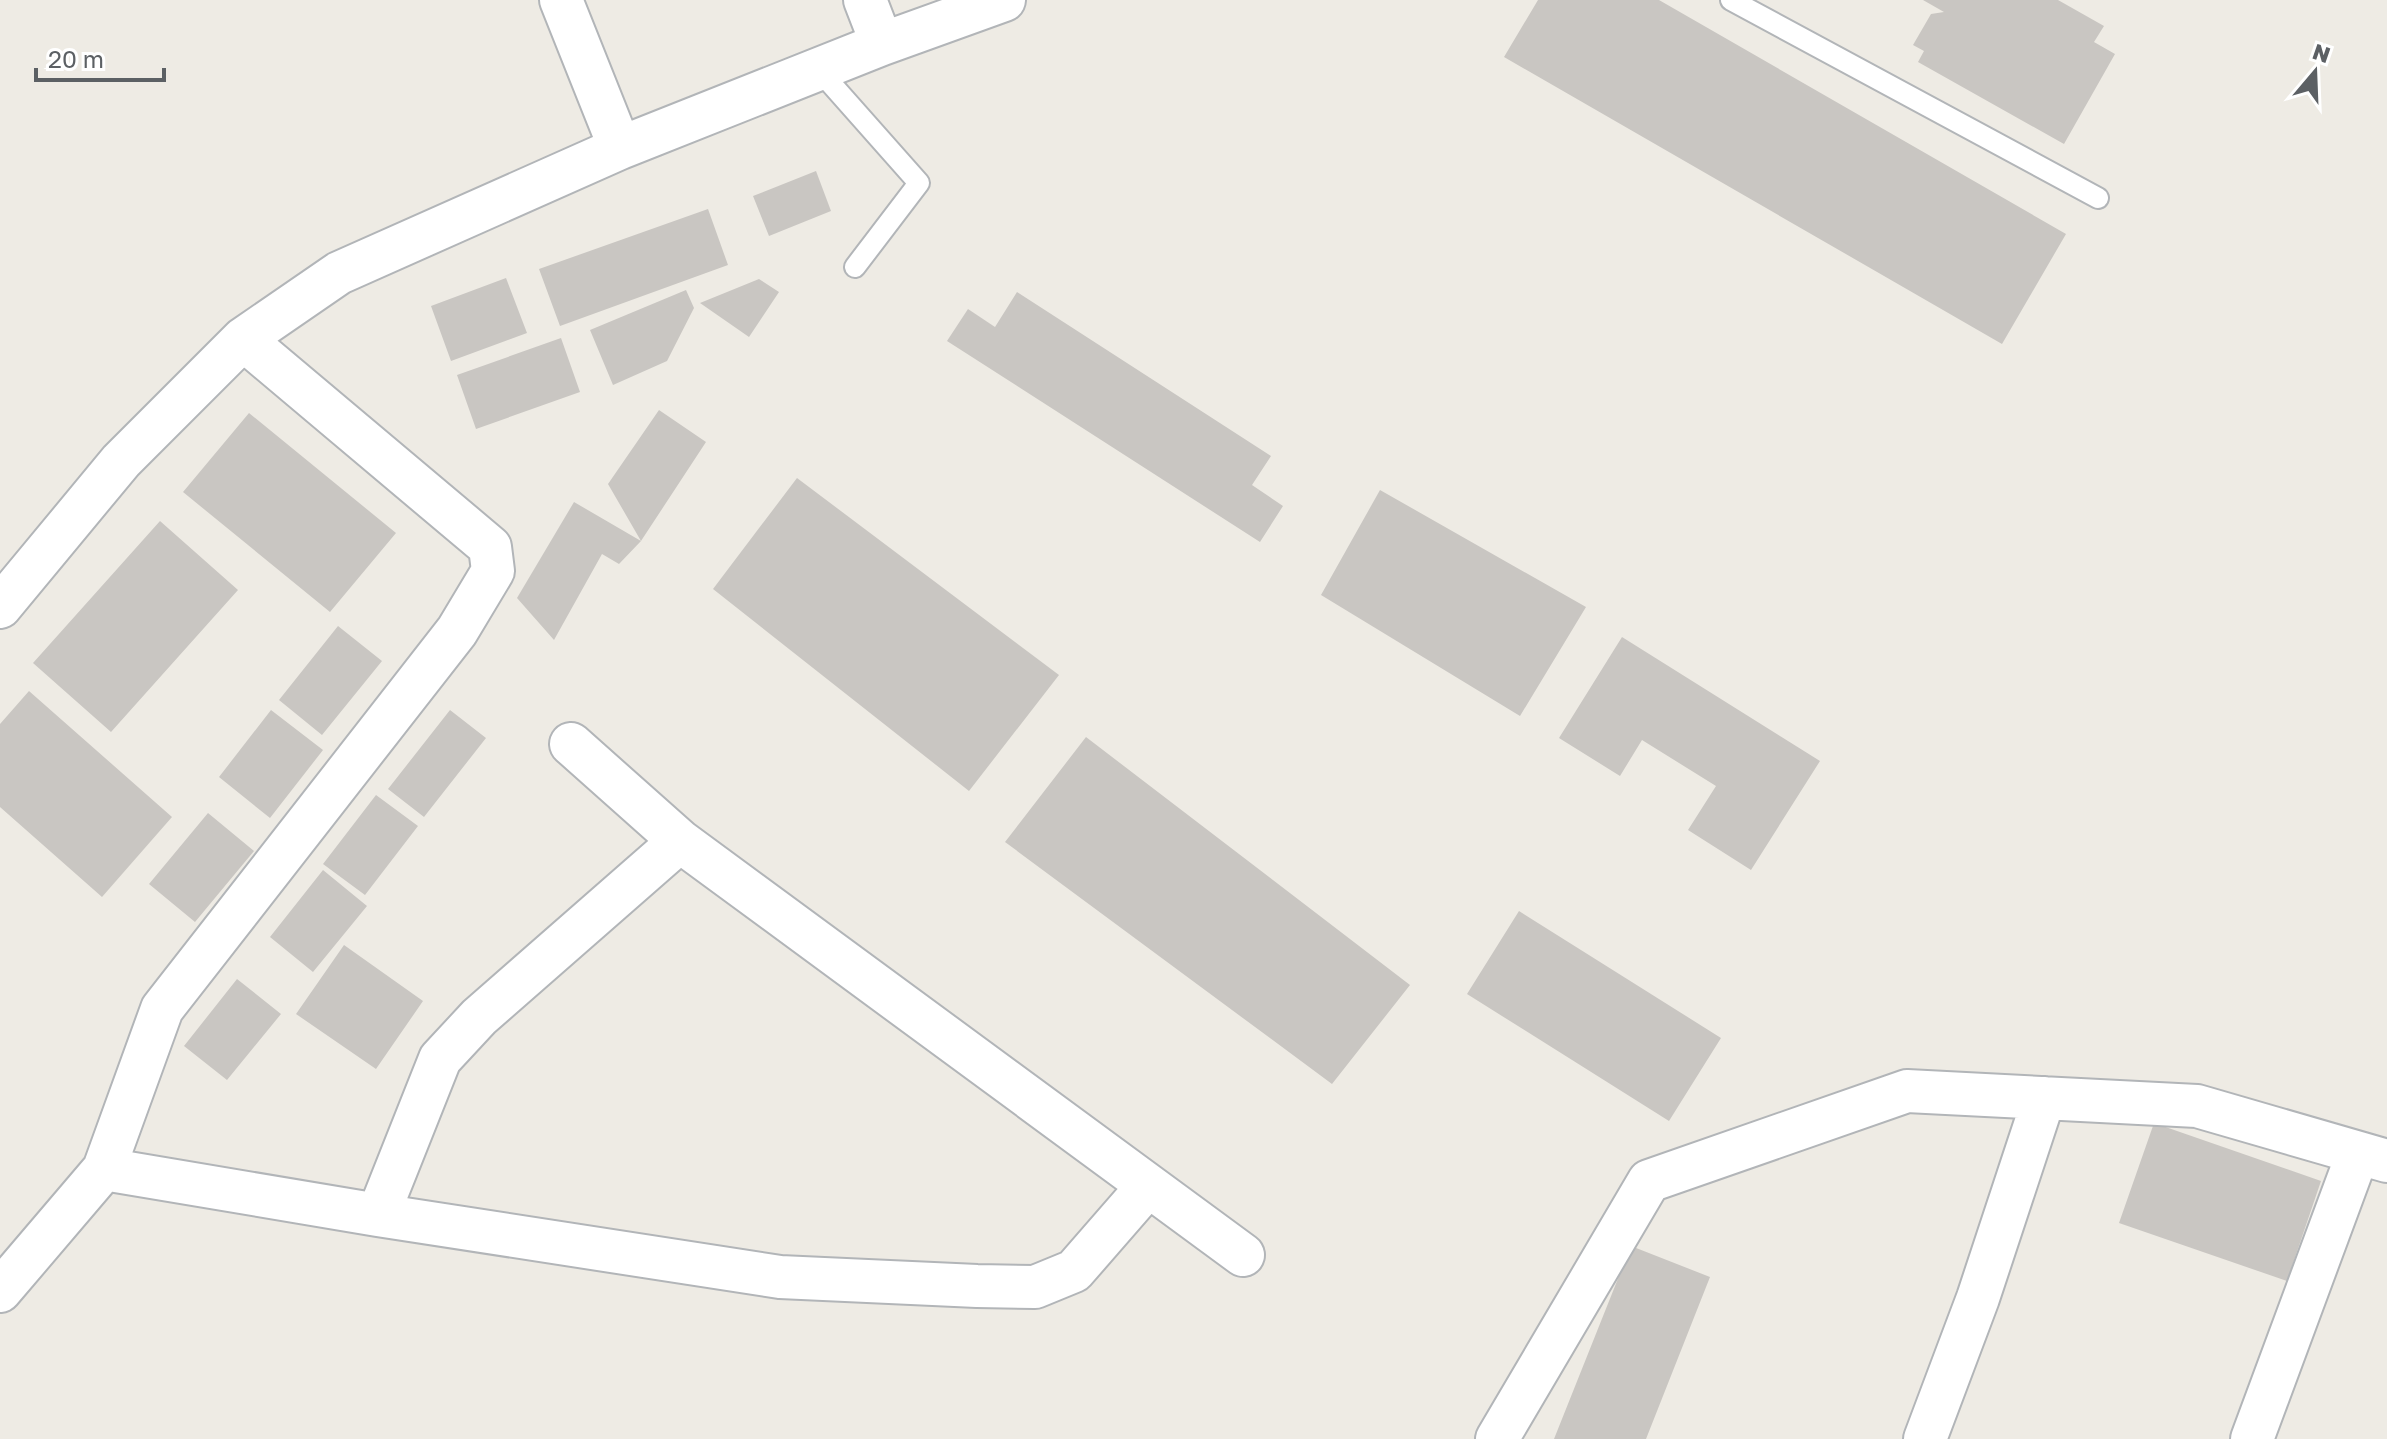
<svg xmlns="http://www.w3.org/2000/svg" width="2387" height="1439" font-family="'Golos Text',sans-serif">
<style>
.building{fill:#c9c6c2}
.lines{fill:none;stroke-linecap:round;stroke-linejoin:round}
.service-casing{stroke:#b2b5b8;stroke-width:24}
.minor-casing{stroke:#b2b5b8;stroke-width:46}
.service{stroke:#fff;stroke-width:20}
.minor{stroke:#fff;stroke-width:42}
</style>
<rect width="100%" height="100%" fill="#eeebe4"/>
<path class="building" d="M1538 0H1659L2066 234 2002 344 1504 57Z
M1923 0H2058L2104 26 2094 42 2115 54 2064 144 1918 62 1924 51 1913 45 1931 14 1944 12Z
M816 171 831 211 769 236 753 196Z
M708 209 728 265 560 326 539 269Z
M506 278 527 333 451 361 431 306Z
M759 279 779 292 749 337 700 303Z
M686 290 694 308 667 361 613 385 590 330Z
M1017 292 1271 456 1252 485 1283 506 1260 542 947 341 968 309 995 327Z
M561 338 580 392 476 429 457 375Z
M659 410 706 442 641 541 619 564 602 554 554 640 517 598 574 502 641 541 608 484Z
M249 413 396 533 330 612 183 492Z
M797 478 1059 675 969 791 713 589Z
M1380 490 1586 607 1520 716 1321 595Z
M160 521 238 590 111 732 33 663Z
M338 626 382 661 322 735 279 700Z
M1622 637 1820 761 1751 870 1688 830 1716 786 1642 740 1620 776 1559 738Z
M29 691 172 817 102 897 0 807V724Z
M271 710 323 750 270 818 219 777Z
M450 710 486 738 424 817 388 789Z
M1086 737 1410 985 1332 1084 1005 842Z
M376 795 418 826 365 895 323 864Z
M208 813 254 851 195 922 149 884Z
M323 870 367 906 313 972 270 937Z
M1519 911 1721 1038 1669 1121 1467 994Z
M344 945 423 1001 376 1069 296 1014Z
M237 979 281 1014 227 1080 184 1046Z
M2154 1123 2321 1181 2287 1281 2119 1223Z
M1631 1246 1710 1277 1646 1439H1554Z"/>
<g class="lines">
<defs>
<path id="service" d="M1731 0 2098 198
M818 69 919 183 855 267"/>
<path id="minor" d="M561 0 620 148
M865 0 882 44
M0 607 121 461 243 339 339 273 620 148 882 44 1004 0
M571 744 680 841 1243 1255
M104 1169 162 1009 457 631 493 571 490 547 243 339
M378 1215 440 1059 479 1017 680 841
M0 1291 104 1169 378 1215 780 1277 977 1286 1035 1287 1074 1271 1148 1186
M1497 1439 1649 1181 1907 1091 2197 1106 2387 1161
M1925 1439 1978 1298 2044 1098
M2252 1439 2358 1153"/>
</defs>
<use href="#service" class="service-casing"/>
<use href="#minor" class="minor-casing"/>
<use href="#service" class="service"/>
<use href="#minor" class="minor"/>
</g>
<g transform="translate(2315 72) rotate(19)" stroke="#ffffff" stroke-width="6" paint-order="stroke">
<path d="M0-6L14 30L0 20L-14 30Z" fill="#5c6064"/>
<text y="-12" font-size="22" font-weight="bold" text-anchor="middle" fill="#5c6064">N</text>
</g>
<path d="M36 68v12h128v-12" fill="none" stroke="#5c6064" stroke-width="4"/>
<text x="48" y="68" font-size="24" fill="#5c6064" stroke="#ffffff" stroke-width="6" paint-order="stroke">20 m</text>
</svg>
